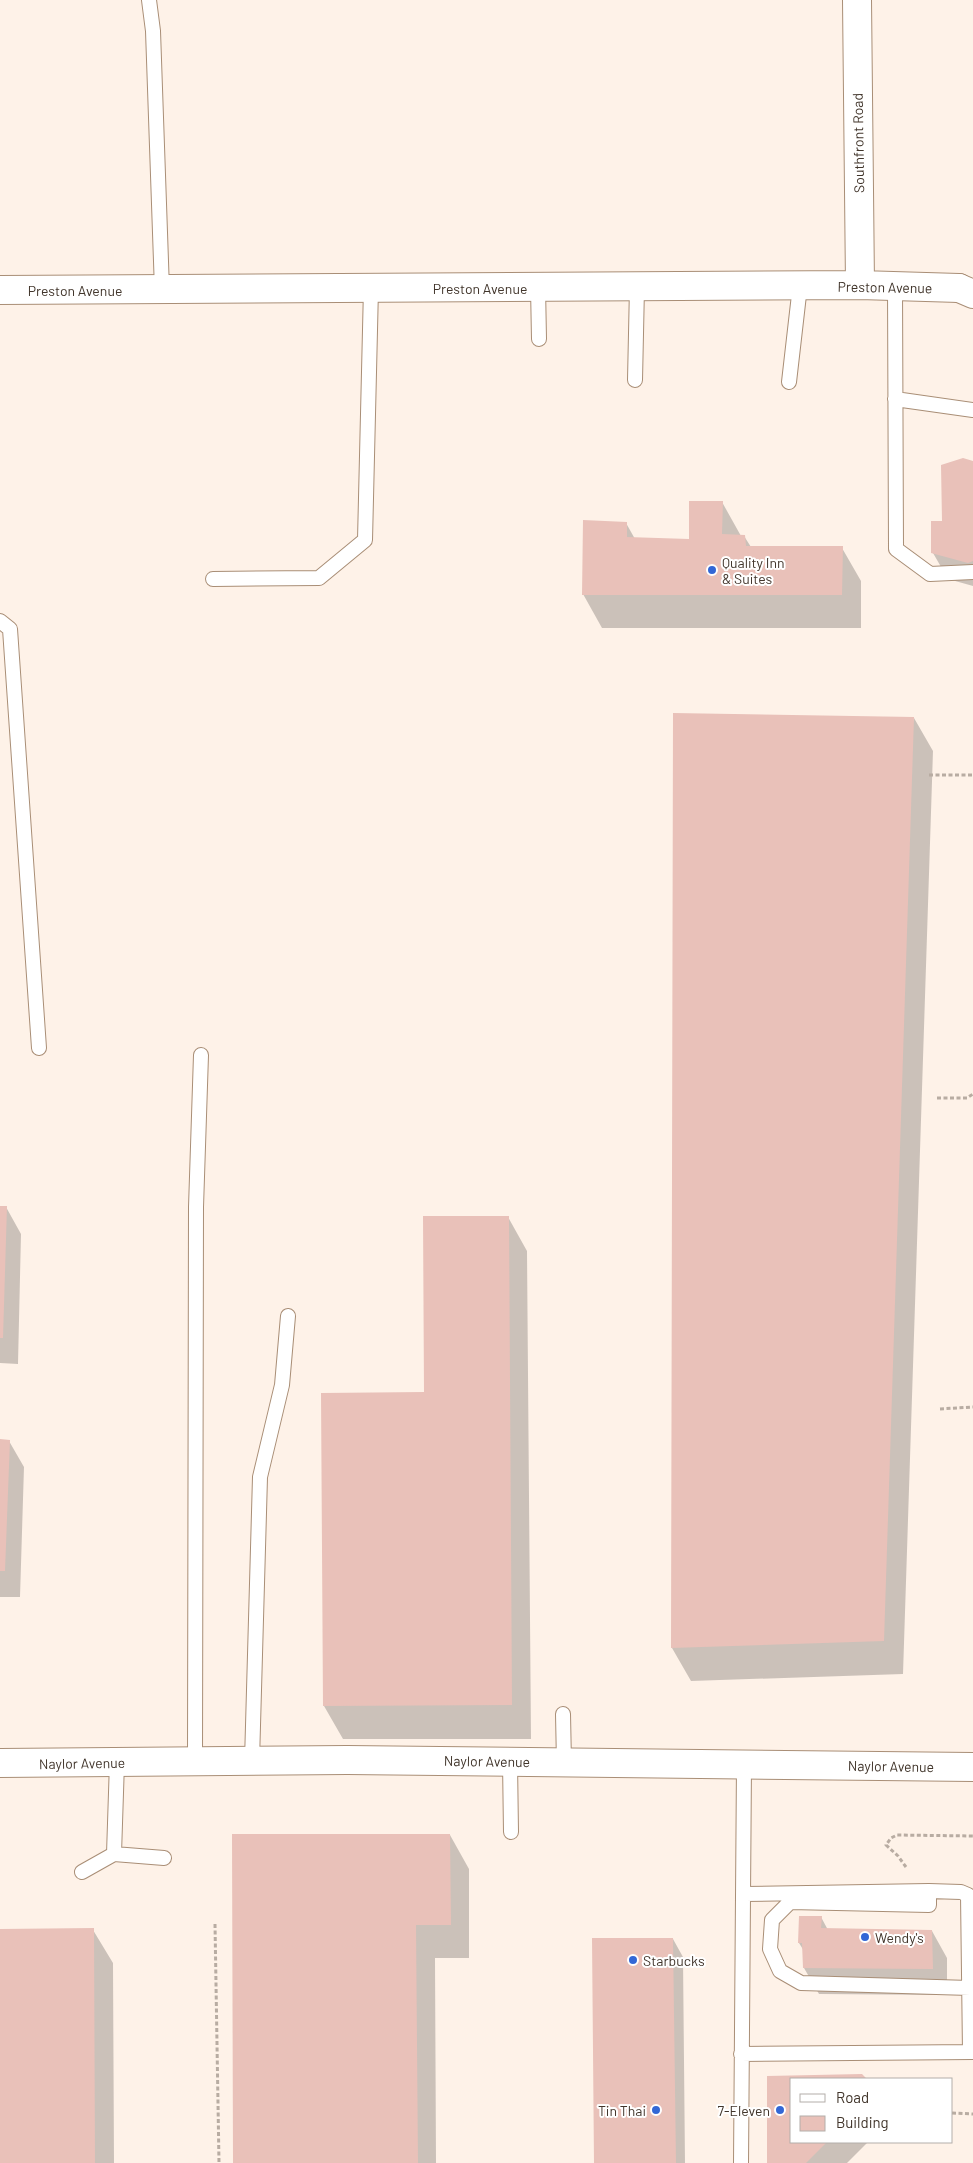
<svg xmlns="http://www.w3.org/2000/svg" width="973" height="2163" font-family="Barlow,sans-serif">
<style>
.shadow{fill:#0003}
.building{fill:#e9c1b9}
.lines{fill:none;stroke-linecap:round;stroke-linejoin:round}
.service-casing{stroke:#a98e76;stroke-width:16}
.minor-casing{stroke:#a98e76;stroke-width:30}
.tertiary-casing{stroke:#a98e76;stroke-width:30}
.secondary-casing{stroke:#a98e76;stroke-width:30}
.path{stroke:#b8aca2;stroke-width:3;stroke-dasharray:4 2.5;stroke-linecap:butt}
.service{stroke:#fff;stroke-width:14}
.minor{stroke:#fff;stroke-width:28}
.tertiary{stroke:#fff;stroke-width:28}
.secondary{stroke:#fff;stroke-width:28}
.poi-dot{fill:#3267d6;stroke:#fff;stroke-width:2}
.labels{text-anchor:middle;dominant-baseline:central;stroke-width:4;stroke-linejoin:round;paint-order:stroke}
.street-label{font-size:14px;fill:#41352b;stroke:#fff}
.poi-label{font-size:14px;fill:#41352b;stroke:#fff;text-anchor:start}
</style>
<rect width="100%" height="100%" fill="#fef2e8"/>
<path class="shadow" d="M973 462V586L948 579 933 553 943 522Z
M722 502 741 536H744L751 547 842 548 861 581V628H602L583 594 626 523 635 539 690 540Z
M914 718 933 751 903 1674 691 1681 672 1648Z
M0 1207H6L21 1234 18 1364 0 1363Z
M508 1217 527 1251 531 1739H343L324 1706 425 1394Z
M0 1441H9L24 1467 20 1597H0Z
M450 1835 469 1869V1958H435L436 2163H235Z
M821 1917 828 1930 932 1931 947 1958V1995L819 1994 804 1968V1951L799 1943 800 1918Z
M0 1930H93L113 1963 114 2163H0Z
M673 1939 683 1957 685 2163H595Z
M862 2075 865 2079H792V2142H868L847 2163H769V2077Z"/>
<path class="building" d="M963 458 973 461V561L968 563 931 553V521H942L941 465Z
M689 501H723L722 534 745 535 746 546H843L842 595H582L583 520 627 522V537L689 539Z
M673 713 914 717 884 1641 671 1648Z
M0 1206H7L3 1338H0Z
M423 1216H509L512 1705 323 1706 321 1393 424 1392Z
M0 1439 10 1440 5 1571H0Z
M232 1834H450L451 1925H416L418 2163H233Z
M799 1916H822L821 1928 932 1930 933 1969 803 1968 802 1943H798Z
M94 1928 95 2163H0V1929Z
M592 1938H673L676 2163H594Z
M862 2074 867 2079H792V2142H827L806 2163H767V2076Z"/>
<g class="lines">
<defs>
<path id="service" d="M149 0 153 31 162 290
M538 287 539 339
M895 287 896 549 930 574 973 572
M635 380 637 287
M789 382 800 286
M895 399 973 410
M213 579 319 578 365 540 371 288
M0 621 10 629 39 1048
M563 1714 564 1763
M195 1761 196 1207 201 1055
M252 1761 260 1477 282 1385 288 1316
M510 1762 511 1832
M114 1854 117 1762
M82 1872 114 1854 164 1858
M929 1891V1905L790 1902 772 1920 770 1949 780 1971 801 1983 970 1988
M745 1894 929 1891 961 1892 968 1895 970 2052
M741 2054 973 2052
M741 2163 744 1764"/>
<path id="minor" d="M0 1763 347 1760 973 1767"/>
<path id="tertiary" d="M857 0 860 285
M0 290 860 285 959 288"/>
<path id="secondary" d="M959 288 973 294"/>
</defs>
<use href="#service" class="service-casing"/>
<use href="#minor" class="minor-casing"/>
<use href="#tertiary" class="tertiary-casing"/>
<use href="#secondary" class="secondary-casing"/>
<path class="path" d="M929 775H973
M937 1098H967L973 1094
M940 1409 973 1407
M906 1867 898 1856 886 1845 891 1838 897 1835 973 1836
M215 1924 219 2163
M952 2113 973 2114"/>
<use href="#service" class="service"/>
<use href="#minor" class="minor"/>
<use href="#tertiary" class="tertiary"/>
<use href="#secondary" class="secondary"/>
</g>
<g class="poi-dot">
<circle cx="712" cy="570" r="5"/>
<circle cx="865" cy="1937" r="5"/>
<circle cx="633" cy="1960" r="5"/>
<circle cx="656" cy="2110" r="5"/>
<circle cx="780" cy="2110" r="5"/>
</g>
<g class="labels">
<g class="street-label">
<text transform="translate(858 143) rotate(-91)">Southfront Road</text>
<text transform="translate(885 287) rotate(1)">Preston Avenue</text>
<text x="480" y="288">Preston Avenue</text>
<text x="75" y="290">Preston Avenue</text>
<text transform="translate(487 1761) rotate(1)">Naylor Avenue</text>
<text transform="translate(82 1763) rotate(-1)">Naylor Avenue</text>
<text transform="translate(891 1766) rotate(1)">Naylor Avenue</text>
</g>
<g class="poi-label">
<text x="722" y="562">Quality Inn<tspan x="722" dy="16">&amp; Suites</tspan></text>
<text x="875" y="1937">Wendy's</text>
<text x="643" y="1960">Starbucks</text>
<text x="646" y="2110" text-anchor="end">Tin Thai</text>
<text x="770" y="2110" text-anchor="end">7-Eleven</text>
</g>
</g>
<rect x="790" y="2078" width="162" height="65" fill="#ffffff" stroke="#b3aeaa"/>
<rect x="800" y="2094" width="25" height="8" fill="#ffffff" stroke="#b3aeaa"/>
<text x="836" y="2103" font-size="15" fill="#41352b">Road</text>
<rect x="800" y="2116" width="25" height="15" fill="#e9c1b9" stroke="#b3aeaa"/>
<text x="836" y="2128" font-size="15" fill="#41352b">Building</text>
</svg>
